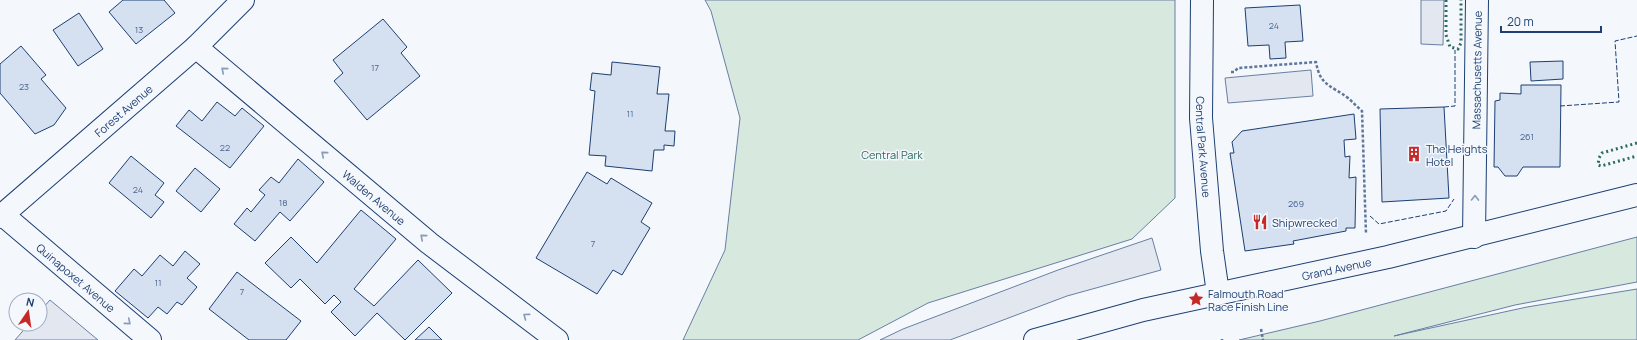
<svg xmlns="http://www.w3.org/2000/svg" width="1637" height="340" font-family="Manrope,sans-serif">
<style>
.green{fill:#d7e8df;stroke:#687fa3}
.parking{fill:#e3e8f0;stroke:#687fa3}
.building{fill:#d5e0f0;stroke:#1d3f73}
.lines{fill:none;stroke-linecap:round;stroke-linejoin:round}
.street-casing{stroke:#1d3f73;stroke-width:24}
.secondary-casing{stroke:#1d3f73;stroke-width:24}
.path{stroke:#5e769c;stroke-width:2.5;stroke-dasharray:3 2;stroke-linecap:butt}
.street{stroke:#f4f7fb;stroke-width:22}
.secondary{stroke:#f4f7fb;stroke-width:22}
.hedge{stroke:#2c6c60;stroke-width:3;stroke-dasharray:2 3;stroke-linecap:butt}
.fence{stroke:#1d3f73;stroke-width:1;stroke-dasharray:5 2;stroke-linecap:butt}
.oneway{stroke:#889bb7}
.labels{text-anchor:middle;dominant-baseline:central;stroke-width:3;stroke-linejoin:round;paint-order:stroke}
.number-label{font-size:9px;fill:#4b6792}
.street-label{font-size:11px;fill:#1d3f73;stroke:#f4f7fb}
.poi-label{font-size:11px;fill:#1d3f73;stroke:#f4f7fb;text-anchor:start}
.park-label{font-size:11px;fill:#2c6c60;stroke:#f4f7fb}
</style>
<rect width="100%" height="100%" fill="#f4f7fb"/>
<path class="green" d="M705 0H1175V198L1132 239 928 303 858 340H683L725 250 740 118 711 11Z
M1637 237V282L1515 305 1394 336 1527 307 1637 289V340H1239L1320 321Z"/>
<path class="parking" d="M1421 0H1444L1443 45 1421 44Z
M1311 70 1313 96 1228 103 1225 78Z
M1152 238 1161 270 1067 296 950 340H880L903 329 1058 270Z
M50 300 98 340H15L29 324H40V311Z"/>
<path class="building" d="M123 0H164L175 13 136 44 109 12Z
M1300 5 1303 41 1285 42 1286 58 1270 59 1269 45 1248 46 1245 8Z
M79 13 103 49 78 66 53 30Z
M383 19 407 47 401 53 420 76 367 120 334 81 343 73 333 60Z
M21 46 46 75 41 79 66 108 54 125 35 134 0 93V64Z
M1563 61V79L1531 81 1530 62Z
M612 62 660 67 657 94H669L665 131H675L674 146 664 145V150H654L652 171 605 166 606 156 589 155 595 91 590 90 592 73 611 75Z
M1521 85H1561L1560 167H1523L1517 176H1505L1498 167H1494L1495 101 1500 100V93L1521 94Z
M217 102 235 116 242 108 264 126 230 168 176 126 189 110 202 121Z
M1444 107 1449 198 1382 202 1380 109Z
M1354 114 1356 139 1344 140 1345 157 1350 156 1349 178 1356 177 1355 228H1346V231L1293 241 1294 244 1245 251 1230 153H1234L1232 142 1242 131Z
M131 156 164 183 155 195 164 202 151 218 109 183Z
M298 159 324 182 290 221 280 212 255 241 234 224 247 208 251 212 265 195 259 190 271 177 279 183Z
M195 168 220 189 201 212 176 191Z
M587 172 607 184 611 178 652 203 641 222 650 228 622 275 613 270 597 294 536 258Z
M361 210 396 239 354 289 374 306 418 260 452 293 405 340 377 313 355 336 331 312 341 302 334 295 325 304 300 279 291 288 265 263 291 237 317 263Z
M185 251 200 264 187 278 197 287 182 305 177 302 167 314 158 307 148 318 115 291 134 269 142 276 160 255 173 266Z
M237 272 301 321 286 340H249L209 309Z
M429 327 442 340H415Z"/>
<g class="lines">
<defs>
<g id="street">
<path id="s1" d="M1202 0 1201 118 1212 251 1218 293"/>
<path id="s2" d="M196 47 429 243 557 340"/>
<path id="s3" d="M3 215 150 340"/>
<path id="s4" d="M0 217 196 47 243 0"/>
<path id="s5" d="M1474 237 1477 0"/>
</g>
<g id="secondary">
<path id="s6" d="M1035 340 1143 310 1388 257 1637 195"/>
</g>
</defs>
<use href="#street" class="street-casing"/>
<use href="#secondary" class="secondary-casing"/>
<path class="path" d="M1231 72H1234L1238 68 1316 62C1320 86 1331 85 1348 98 1353 102 1357 107 1362 111L1366 234
M1261 329 1263 340
M1222 339V340"/>
<use href="#street" class="street"/>
<use href="#secondary" class="secondary"/>
<path class="hedge" d="M1446 0V35L1450 47 1458 49 1461 43V0
M1637 143 1602 153 1599 158 1598 165 1601 166 1637 156"/>
<path class="fence" d="M1560 106 1619 102 1615 41 1637 36
M1444 107 1455 106V50
M1370 216 1379 224 1446 211 1454 199"/>
</g>
<defs><path id="oneway-chevron" d="M-2-3.5L2.5 0L-2 3.5" fill="none" stroke-width="1.6" stroke-linecap="round" stroke-linejoin="round"/></defs>
<g class="oneway">
<use href="#oneway-chevron" transform="translate(224 70) rotate(-140)"/>
<use href="#oneway-chevron" transform="translate(324 154) rotate(-140)"/>
<use href="#oneway-chevron" transform="translate(1475 198) rotate(-89)"/>
<use href="#oneway-chevron" transform="translate(423 237) rotate(-140)"/>
<use href="#oneway-chevron" transform="translate(526 316) rotate(-143)"/>
<use href="#oneway-chevron" transform="translate(128 322) rotate(40)"/>
</g>
<defs>
<symbol id="building-bare" viewBox="-9 -9 18 18"><path d="M-4-6H4V6H1V3H-1V6H-4ZM-2.5-4.3h1.7v1.8h-1.7ZM.8-4.3h1.7v1.8H.8ZM-2.5-1h1.7V.8h-1.7ZM.8-1h1.7V.8H.8Z" fill="#c62828" stroke="#f4f7fb" stroke-width="2.5" paint-order="stroke"/></symbol>
<symbol id="restaurant-bare" viewBox="-9 -9 18 18"><path d="M-5-6h1v4h1v-4h1v4h1v-4h1v5L-1.5 .5V6h-2V.5L-5-1ZM5-6V6H3V1.5H1.5Q1.5-4 5-6Z" fill="#c62828" stroke="#f4f7fb" stroke-width="2.5" paint-order="stroke"/></symbol>
<symbol id="sight-bare" viewBox="-9 -9 18 18"><path d="M0-6L1.8-2.2L6-1.7L2.9 1.2L3.7 5.4L0 3.3L-3.7 5.4L-2.9 1.2L-6-1.7L-1.8-2.2Z" fill="#c62828" stroke="#f4f7fb" stroke-width="2.5" paint-order="stroke"/></symbol>
</defs>
<g fill-rule="evenodd">
<use href="#building-bare" x="1403" y="143" width="22" height="22"/>
<use href="#restaurant-bare" x="1249" y="211" width="22" height="22"/>
<use href="#sight-bare" x="1185" y="288" width="22" height="22"/>
</g>
<g class="labels">
<g class="number-label">
<text x="1274" y="25">24</text>
<text x="139" y="29">13</text>
<text x="375" y="67">17</text>
<text x="24" y="86">23</text>
<text x="630" y="113">11</text>
<text x="1527" y="136">261</text>
<text x="225" y="147">22</text>
<text x="138" y="189">24</text>
<text x="283" y="202">18</text>
<text x="1296" y="203">269</text>
<text x="593" y="243">7</text>
<text x="158" y="282">11</text>
<text x="242" y="291">7</text>
</g>
<g class="street-label">
<text stroke="none"><textPath href="#s5" startOffset="167">Massachusetts Avenue</textPath></text>
<text stroke="none"><textPath href="#s4" startOffset="163">Forest Avenue</textPath></text>
<text stroke="none"><textPath href="#s1" startOffset="147">Central Park Avenue</textPath></text>
<text stroke="none"><textPath href="#s2" startOffset="233">Walden Avenue</textPath></text>
<text stroke="none"><textPath href="#s6" startOffset="310">Grand Avenue</textPath></text>
<text stroke="none"><textPath href="#s3" startOffset="96">Quinapoxet Avenue</textPath></text>
</g>
<g class="poi-label">
<text x="1426" y="148">The Heights<tspan x="1426" dy="13">Hotel</tspan></text>
<text x="1272" y="222">Shipwrecked</text>
<text x="1208" y="293">Falmouth Road<tspan x="1208" dy="13">Race Finish Line</tspan></text>
</g>
<g class="park-label">
<text x="892" y="154">Central Park</text>
</g>
</g>
<g transform="translate(28 312) rotate(13)"><circle r="19" fill="#f4f7fb" stroke="#9eadc5"/>
<path d="M0-3L7 15L0 10L-7 15Z" fill="#c62828"/>
<text y="-6" font-size="11" font-weight="bold" text-anchor="middle" fill="#1d3f73">N</text>
</g>
<path d="M1501 26v6h100v-6" fill="none" stroke="#1d3f73" stroke-width="2"/>
<text x="1507" y="26" font-size="12" fill="#1d3f73" stroke="#f4f7fb" stroke-width="3" paint-order="stroke">20 m</text>
</svg>
